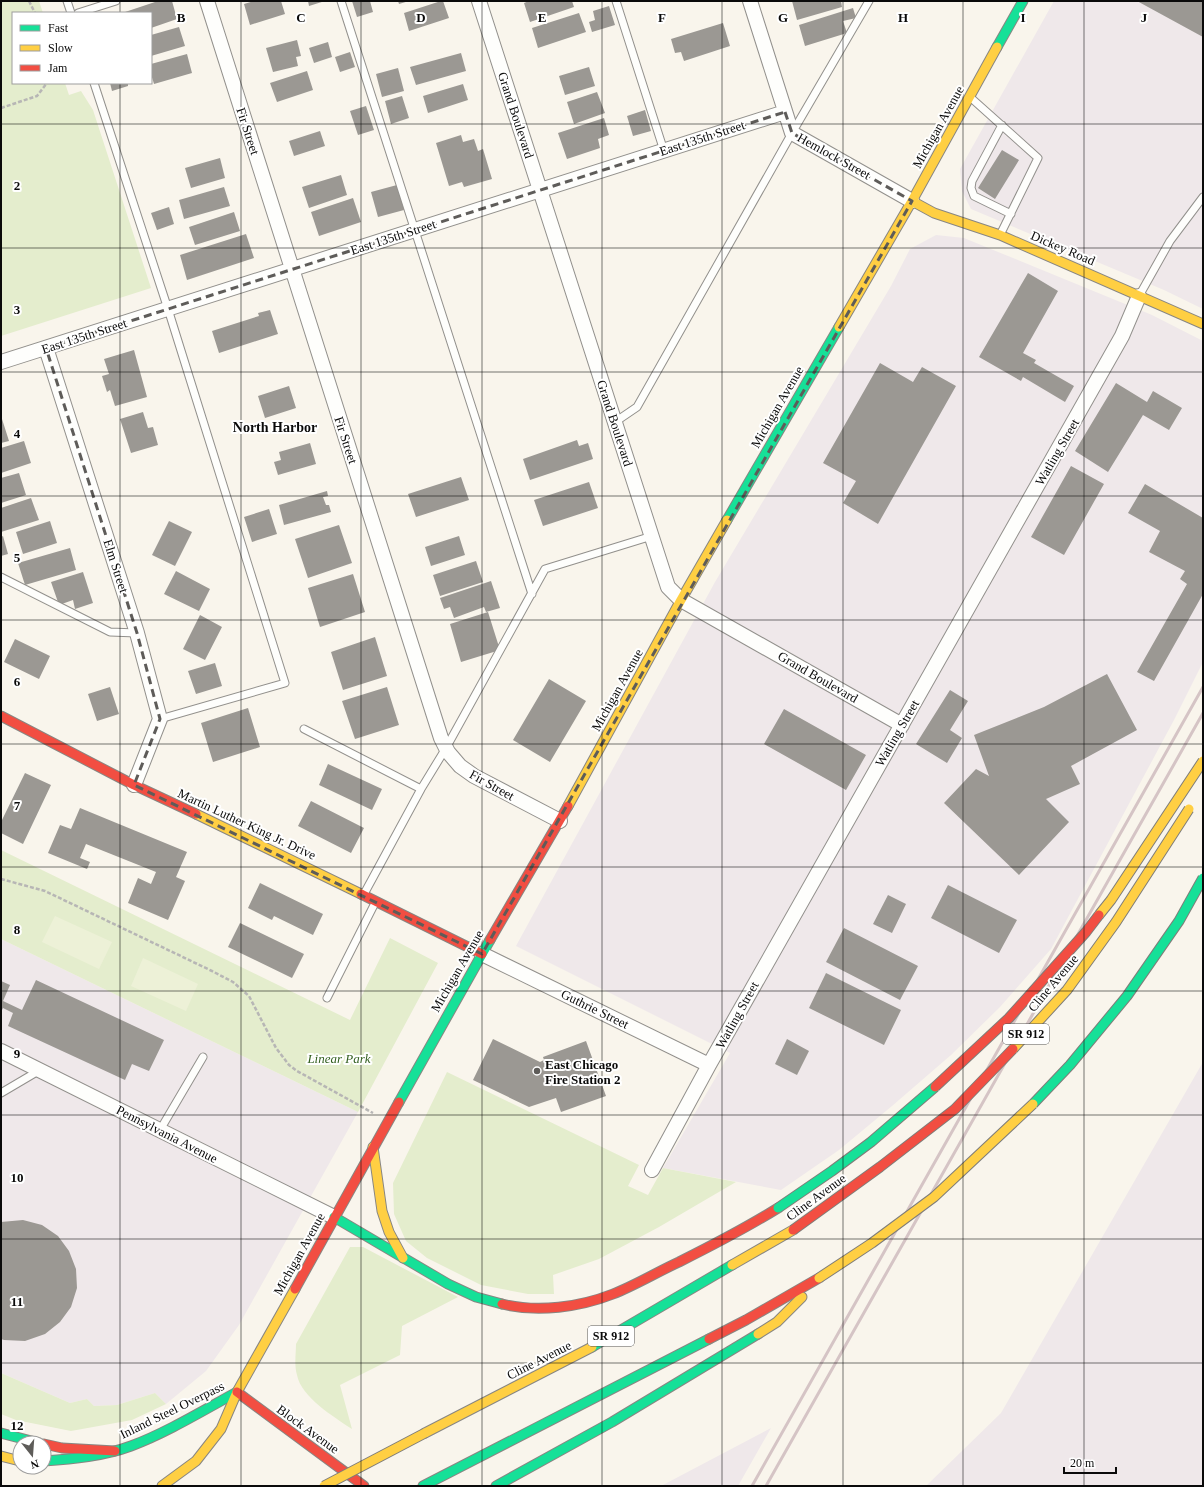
<svg xmlns="http://www.w3.org/2000/svg" width="1204" height="1487" font-family="Georgia,serif">
<style>
.industrial{fill:#efe8ea}
.green{fill:#e4edcd}
.pitch{fill:#edf1d7}
.building{fill:#9b9893}
.lines{fill:none;stroke-linecap:round;stroke-linejoin:round}
.lane-casing{stroke:#92908c;stroke-width:9}
.street-casing{stroke:#92908c;stroke-width:16}
.fast-casing{stroke:#888682;stroke-width:11}
.slow-casing{stroke:#888682;stroke-width:11}
.jam-casing{stroke:#888682;stroke-width:11}
.path{stroke:#b7b6b5;stroke-width:2.5;stroke-dasharray:4 2;stroke-linecap:butt}
.lane{stroke:#fefefc;stroke-width:7}
.street{stroke:#fefefc;stroke-width:14}
.fast{stroke:#16e098;stroke-width:9}
.slow{stroke:#ffcf43;stroke-width:9}
.jam{stroke:#f24e42;stroke-width:9}
.rail{stroke:#d5c4c5;stroke-width:3}
.fast-bridge-casing{stroke:#7f7d79;stroke-width:11;stroke-linecap:butt}
.slow-bridge-casing{stroke:#7f7d79;stroke-width:11;stroke-linecap:butt}
.jam-bridge-casing{stroke:#7f7d79;stroke-width:11;stroke-linecap:butt}
.fast-bridge{stroke:#16e098;stroke-width:9}
.slow-bridge{stroke:#ffcf43;stroke-width:9}
.jam-bridge{stroke:#f24e42;stroke-width:9}
.marked{fill:none;stroke:#5e5c59;stroke-width:3;stroke-dasharray:8 5;stroke-linejoin:round}
.grid{fill:none;stroke:#0a0a0a;stroke-width:1;stroke-opacity:0.55}
.poi-dot{fill:#5e5c59;stroke:#fff;stroke-width:1.5}
.labels{text-anchor:middle;dominant-baseline:central;stroke-width:4;stroke-linejoin:round;paint-order:stroke}
.shield{fill:#fff;stroke:#545454;stroke-width:1}
.shield-label{font-size:12px;font-weight:bold;fill:#0a0a0a}
.street-label{font-size:13px;fill:#0a0a0a;stroke:#fff}
.park-label{font-size:13px;font-style:italic;fill:#315e1e;stroke:#fff}
.poi-label{font-size:13px;font-weight:bold;fill:#0a0a0a;stroke:#fff;text-anchor:start}
.neighbourhood-label{font-size:14px;font-weight:bold;fill:#0a0a0a;stroke:#fff}
.grid-label{font-size:13px;text-anchor:middle;font-weight:bold;fill:#0a0a0a;stroke:#fff;stroke-width:4;stroke-linejoin:round;paint-order:stroke}
</style>
<rect width="100%" height="100%" fill="#f9f5ec"/>
<path class="industrial" d="M1054 1H1203V309L1164 290 971 209 962 191 960 169Z
M936 235 964 238 1152 315 1203 341V662L1174 720 1051 949 1000 1007 951 1055 892 1106 839 1150 781 1190 663 1168 730 1053 516 946 715 582 891 286 910 249Z
M1 939 358 1112 239 1325 206 1371 166 1404 155 1393 117 1405 94 1406 87 1399 70 1403 1 1373Z
M1203 1062V1486H926L1001 1413Z
M771 1428 738 1486H661Z"/>
<path class="green" d="M1 1H39L43 13H13V83H65L69 95 81 91 93 110 151 288 1 336Z
M1 850 350 1020 390 938 438 963 358 1112 1 939Z
M447 1072 639 1165 628 1186 648 1195 663 1168 736 1182 659 1227 599 1259 553 1275 554 1294H528L481 1285 427 1258 406 1241 394 1214 393 1183Z
M350 1247H363L458 1297 402 1326 400 1355 340 1385 352 1429C334 1417 301 1397 297 1375 294 1365 296 1354 296 1344Z
M1 1373 70 1403 87 1399 94 1406 117 1405 155 1393 166 1404 132 1420 71 1431 16 1420 1 1414Z"/>
<path class="pitch" d="M55 916 112 942 99 969 42 942Z
M143 958 198 984 186 1011 131 986Z"/>
<path class="building" d="M158 1H172L177 19 151 28V13H122Z
M254 1H281L285 14 250 25 244 4Z
M308 1H325L309 6Z
M352 1H370L373 12 357 17Z
M398 1H409L399 4Z
M441 1H443L449 18 409 31 404 13Z
M529 1H572L574 7 530 22 524 3Z
M792 1H841L842 7 797 20Z
M1137 1H1203V37Z
M609 6 615 25 592 32 589 22 595 20 593 11Z
M853 8 856 18 843 21 847 33 805 46 799 25Z
M579 13 586 32 538 48 532 28Z
M723 23 730 46 684 61 681 52 675 53 671 39Z
M179 27 185 46 151 56V35Z
M297 40 301 56 296 57 298 66 273 72 266 48Z
M328 42 332 57 314 63 309 48Z
M350 52 355 67 340 72 335 57Z
M461 53 466 71 416 85 410 67Z
M187 54 192 73 154 84 151 74V64Z
M589 67 595 86 565 95 559 76Z
M398 68 404 91 382 97 376 74Z
M307 71 313 90 277 102 270 83Z
M110 83H128V86L112 91Z
M463 84 468 100 428 113 423 96Z
M597 92 605 113 574 124 567 102Z
M402 96 409 118 391 124 385 101Z
M366 106 374 130 358 135 350 111Z
M645 110 651 131 633 136 627 116Z
M604 118 609 135 598 139 600 148 567 159 558 133Z
M320 131 325 146 294 156 289 141Z
M461 135 463 142 474 139 478 151 483 149 492 179 464 187 462 182 449 186 436 143Z
M1002 150 1019 160 995 199 978 188Z
M220 158 225 178 191 188 185 168Z
M341 175 347 195 309 208 302 187Z
M397 185 404 210 378 217 371 192Z
M224 187 230 206 184 219 179 200Z
M353 198 361 222 319 236 311 212Z
M169 207 174 224 157 230 151 213Z
M234 212 240 231 195 245 189 227Z
M246 234 254 258 187 280 180 255Z
M1028 273 1058 291 1023 353 1036 360 1034 363 1074 386 1065 402 1023 377 1021 381 979 357Z
M270 310 278 334 219 353 212 331 259 316 258 313Z
M134 350 147 397 115 406 110 390 107 392 102 376 109 374 104 359Z
M880 363 913 382 922 367 956 386 878 524 843 503 856 481 823 463Z
M1116 383 1147 402 1153 391 1182 408 1169 430 1143 415 1108 472 1075 451Z
M289 386 296 408 265 418 258 396Z
M143 412 148 428 153 427 158 445 131 453 120 419Z
M2 419 9 441 1 443V420Z
M577 440 579 446 588 443 593 459 530 480 523 459Z
M24 441 31 463 1 473V448Z
M310 443 316 464 278 475 274 462 281 460 279 452Z
M1071 466 1104 484 1064 555 1031 537Z
M19 473 26 495 1 503V478Z
M461 477 469 500 416 517 408 494Z
M589 482 598 508 543 526 534 500Z
M1145 484 1203 518V594L1154 681 1137 672 1187 584 1180 579 1185 571 1149 552 1160 531 1128 513Z
M327 491 328 496 323 497 326 505H329L331 512 284 525 279 505Z
M31 498 39 520 1 532V508Z
M269 509 277 534 252 542 244 517Z
M50 521 57 543 23 554 16 532Z
M169 521 192 532 175 566 152 555Z
M339 525 352 563 308 578 295 539Z
M3 536 8 554 1 556V537Z
M459 536 465 555 431 566 425 547Z
M70 548 76 570 25 585 18 563Z
M476 561 483 582 440 596 433 575Z
M176 571 210 589 199 611 164 594Z
M83 572 93 603 75 609 73 600 59 605 51 582Z
M353 574 365 612 320 627 308 588Z
M491 581 500 608 486 612 484 607 454 618 450 607 444 609 440 598Z
M488 612 500 650 461 662 450 624Z
M200 615 222 627 205 660 183 649Z
M375 637 387 676 343 690 331 652Z
M15 639 50 656 39 679 4 662Z
M215 663 222 686 196 694 188 671Z
M1107 674 1137 730 1071 766 1080 784 1046 799 1069 822 1019 875 944 803 976 769 989 776 974 735 1044 707Z
M549 679 586 701 550 762 513 740Z
M110 687 119 714 97 721 88 694Z
M387 687 399 725 355 739 342 701Z
M950 690 968 701 950 730 962 738 947 763 916 744Z
M248 708 260 747 213 762 201 723Z
M784 709 866 755 846 790 764 744Z
M328 764 382 789 372 810 319 785Z
M25 773 51 785 23 844 1 833V822Z
M311 801 364 828 351 853 298 826Z
M80 808 187 852 176 877 185 881 168 920 128 903 138 878 151 884 156 872 86 844 80 858 90 862 87 869 48 853 60 825 71 829Z
M260 883 323 914 313 935 274 916 272 920 248 908Z
M948 885 1017 920 999 953 931 918Z
M888 895 906 904 892 933 873 924Z
M240 923 304 954 292 978 228 947Z
M844 928 918 966 900 1000 826 962Z
M826 973 901 1010 884 1045 809 1008Z
M36 980 164 1040 149 1071 132 1064 125 1080 8 1026 13 1013 3 1008 1 1012V981L10 985 3 1001 22 1010Z
M493 1039 540 1062 544 1060 543 1057 586 1041 606 1096 561 1112 556 1098 529 1107 473 1080Z
M787 1039 809 1051 797 1075 775 1064Z
M23 1220 42 1225 58 1236 69 1251 76 1269 77 1288 71 1307 60 1322 45 1334 25 1341 4 1340 1 1339V1222Z"/>
<g class="lines">
<defs>
<path id="lane" d="M67 1 71 13
M341 1 532 594
M616 1 664 151
M78 13 116 1
M94 83 168 309 285 683 160 719
M970 97 1038 158 1001 233
M1002 125 972 181 971 188 974 196 1011 214
M1139 296 1170 241 1203 197
M615 422 637 407 792 133 869 1
M1 577 110 632 137 633
M304 729 421 789
M364 894 421 789 446 748 545 569 652 536
M327 998 375 903
M1 1093 40 1070
M160 1130 203 1057"/>
<path id="street" d="M207 1 441 738 448 752 460 766 474 776 560 821
M479 1 668 587 681 600 902 725
M750 1 792 133 912 201
M46 348 137 633 160 719 134 785
M1 362 785 112
M482 954 709 1065
M1 1051 334 1217
M652 1170 709 1065 1122 336 1139 296"/>
<path id="fast" d="M997 47 1023 1
M727 520 839 327
M399 1102 490 940
M334 1217 448 1284 476 1297 502 1304
M592 1347 732 1265
M1 1433 39 1443
M44 1461C73 1459 104 1456 131 1446 166 1433 204 1410 237 1392
M423 1486 709 1339
M496 1486 612 1422 758 1334"/>
<path id="slow" d="M912 201 934 213 1000 235 1203 324
M839 327 912 201 997 47
M568 806 681 600 727 520
M196 814 361 894
M373 1147 382 1211 389 1232 403 1258
M732 1265 793 1230
M758 1334 777 1322 802 1297
M425 1433 592 1347
M1 1456 20 1461
M162 1486 196 1461 221 1429 237 1392 295 1289"/>
<path id="jam" d="M1 716 134 785 196 814
M361 894 482 954
M490 940 568 806
M295 1289 399 1102
M502 1304C538 1313 580 1307 613 1294 636 1285 657 1272 679 1262 713 1245 746 1228 778 1208
M709 1339 746 1320 819 1278
M237 1392 364 1486
M44 1444 62 1448 115 1451"/>
</defs>
<use href="#lane" class="lane-casing"/>
<use href="#street" class="street-casing"/>
<use href="#fast" class="fast-casing"/>
<use href="#slow" class="slow-casing"/>
<use href="#jam" class="jam-casing"/>
<path class="path" d="M29 1 35 13
M1 108 37 96 47 83
M1 879 45 891 212 971 233 982 249 996 276 1048 289 1065 297 1071 373 1113"/>
<use href="#lane" class="lane"/>
<use href="#street" class="street"/>
<use href="#fast" class="fast"/>
<use href="#slow" class="slow"/>
<use href="#jam" class="jam"/>
<path class="rail" d="M752 1486 1203 687
M766 1486 1203 713"/>
<defs>
<path id="fast-bridge" d="M1033 1104 1070 1065 1127 996 1179 921 1203 878
M778 1208 832 1171 871 1142 935 1087"/>
<path id="slow-bridge" d="M1099 915 1111 900 1203 761
M1013 1049 1067 990 1116 922 1189 809
M819 1278 872 1243 934 1197 1033 1104
M324 1486 425 1433"/>
<path id="jam-bridge" d="M935 1087 1009 1018 1086 932 1099 915
M793 1230 880 1167 955 1109 1013 1049"/>
</defs>
<use href="#fast-bridge" class="fast-bridge-casing"/>
<use href="#slow-bridge" class="slow-bridge-casing"/>
<use href="#jam-bridge" class="jam-bridge-casing"/>
<use href="#fast-bridge" class="fast-bridge"/>
<use href="#slow-bridge" class="slow-bridge"/>
<use href="#jam-bridge" class="jam-bridge"/>
</g>
<path class="marked" d="M785 112 792 133 912 201 482 954 134 785 160 719 137 633 46 348Z"/>
<path class="grid" d="M120 1V13M241 1V1486M361 1V1486M482 1V1486M602 1V1486M722 1V1486M843 1V1486M963 1V1486M1084 1V1486M120 83V1486M1 124H1203M1 248H1203M1 372H1203M1 496H1203M1 620H1203M1 744H1203M1 867H1203M1 991H1203M1 1115H1203M1 1239H1203M1 1363H1203"/>
<circle class="poi-dot" cx="537" cy="1071" r="4"/>
<g class="labels">
<g class="shield">
<rect x="1003" y="1024" width="46" height="20" rx="3"/>
<rect x="588" y="1326" width="46" height="20" rx="3"/>
</g>
<g class="shield-label">
<text x="1026" y="1034">SR 912</text>
<text x="611" y="1336">SR 912</text>
</g>
<g class="street-label">
<text transform="translate(516 115) rotate(72)">Grand Boulevard</text>
<text transform="translate(938 127) rotate(-61)">Michigan Avenue</text>
<text transform="translate(248 131) rotate(72)">Fir Street</text>
<text transform="translate(702 138) rotate(-18)">East 135th Street</text>
<text transform="translate(834 156) rotate(29)">Hemlock Street</text>
<text transform="translate(393 237) rotate(-18)">East 135th Street</text>
<text transform="translate(1063 248) rotate(23)">Dickey Road</text>
<text transform="translate(84 336) rotate(-18)">East 135th Street</text>
<text transform="translate(777 407) rotate(-60)">Michigan Avenue</text>
<text transform="translate(615 423) rotate(72)">Grand Boulevard</text>
<text transform="translate(346 440) rotate(72)">Fir Street</text>
<text transform="translate(1057 452) rotate(-60)">Watling Street</text>
<text transform="translate(116 566) rotate(72)">Elm Street</text>
<text transform="translate(818 677) rotate(30)">Grand Boulevard</text>
<text transform="translate(617 690) rotate(-61)">Michigan Avenue</text>
<text transform="translate(897 733) rotate(-60)">Watling Street</text>
<text transform="translate(492 785) rotate(29)">Fir Street</text>
<text transform="translate(247 824) rotate(25)">Martin Luther King Jr. Drive</text>
<text transform="translate(457 971) rotate(-60)">Michigan Avenue</text>
<text transform="translate(1053 983) rotate(-50)">Cline Avenue</text>
<text transform="translate(595 1009) rotate(26)">Guthrie Street</text>
<text transform="translate(737 1015) rotate(-61)">Watling Street</text>
<text transform="translate(167 1134) rotate(27)">Pennsylvania Avenue</text>
<text transform="translate(816 1197) rotate(-36)">Cline Avenue</text>
<text transform="translate(299 1254) rotate(-61)">Michigan Avenue</text>
<text transform="translate(539 1360) rotate(-27)">Cline Avenue</text>
<text transform="translate(172 1410) rotate(-26)">Inland Steel Overpass</text>
<text transform="translate(308 1429) rotate(36)">Block Avenue</text>
</g>
<g class="park-label">
<text x="339" y="1058">Linear Park</text>
</g>
<g class="poi-label">
<text x="545" y="1064">East Chicago<tspan x="545" dy="15">Fire Station 2</tspan></text>
</g>
<g class="neighbourhood-label">
<text x="275" y="427">North Harbor</text>
</g>
</g>
<g class="grid-label">
<text x="181" y="22">B</text>
<text x="301" y="22">C</text>
<text x="421" y="22">D</text>
<text x="542" y="22">E</text>
<text x="662" y="22">F</text>
<text x="783" y="22">G</text>
<text x="903" y="22">H</text>
<text x="1023" y="22">I</text>
<text x="1144" y="22">J</text>
<text x="17" y="190">2</text>
<text x="17" y="314">3</text>
<text x="17" y="438">4</text>
<text x="17" y="562">5</text>
<text x="17" y="686">6</text>
<text x="17" y="810">7</text>
<text x="17" y="934">8</text>
<text x="17" y="1058">9</text>
<text x="17" y="1182">10</text>
<text x="17" y="1306">11</text>
<text x="17" y="1430">12</text>
</g>
<rect width="1204" height="1487" fill="none" stroke="#0a0a0a" stroke-width="4"/>
<rect x="12" y="12" width="140" height="72" fill="#ffffff" stroke="#9d9d9d"/>
<rect x="20" y="25" width="20" height="6" fill="#16e098" stroke="#9d9d9d"/>
<text x="48" y="32" font-size="12" fill="#0a0a0a">Fast</text>
<rect x="20" y="45" width="20" height="6" fill="#ffcf43" stroke="#9d9d9d"/>
<text x="48" y="52" font-size="12" fill="#0a0a0a">Slow</text>
<rect x="20" y="65" width="20" height="6" fill="#f24e42" stroke="#9d9d9d"/>
<text x="48" y="72" font-size="12" fill="#0a0a0a">Jam</text>
<g transform="translate(32 1455) rotate(163)"><circle r="19" fill="#ffffff" stroke="#9d9d9d"/>
<path d="M0-3L7 15L0 10L-7 15Z" fill="#5e5c59"/>
<text y="-6" font-size="11" font-weight="bold" text-anchor="middle" fill="#0a0a0a">N</text>
</g>
<path d="M1064 1467v6h52v-6" fill="none" stroke="#0a0a0a" stroke-width="2"/>
<text x="1070" y="1467" font-size="12" fill="#0a0a0a" stroke="#ffffff" stroke-width="3" paint-order="stroke">20 m</text>
</svg>
